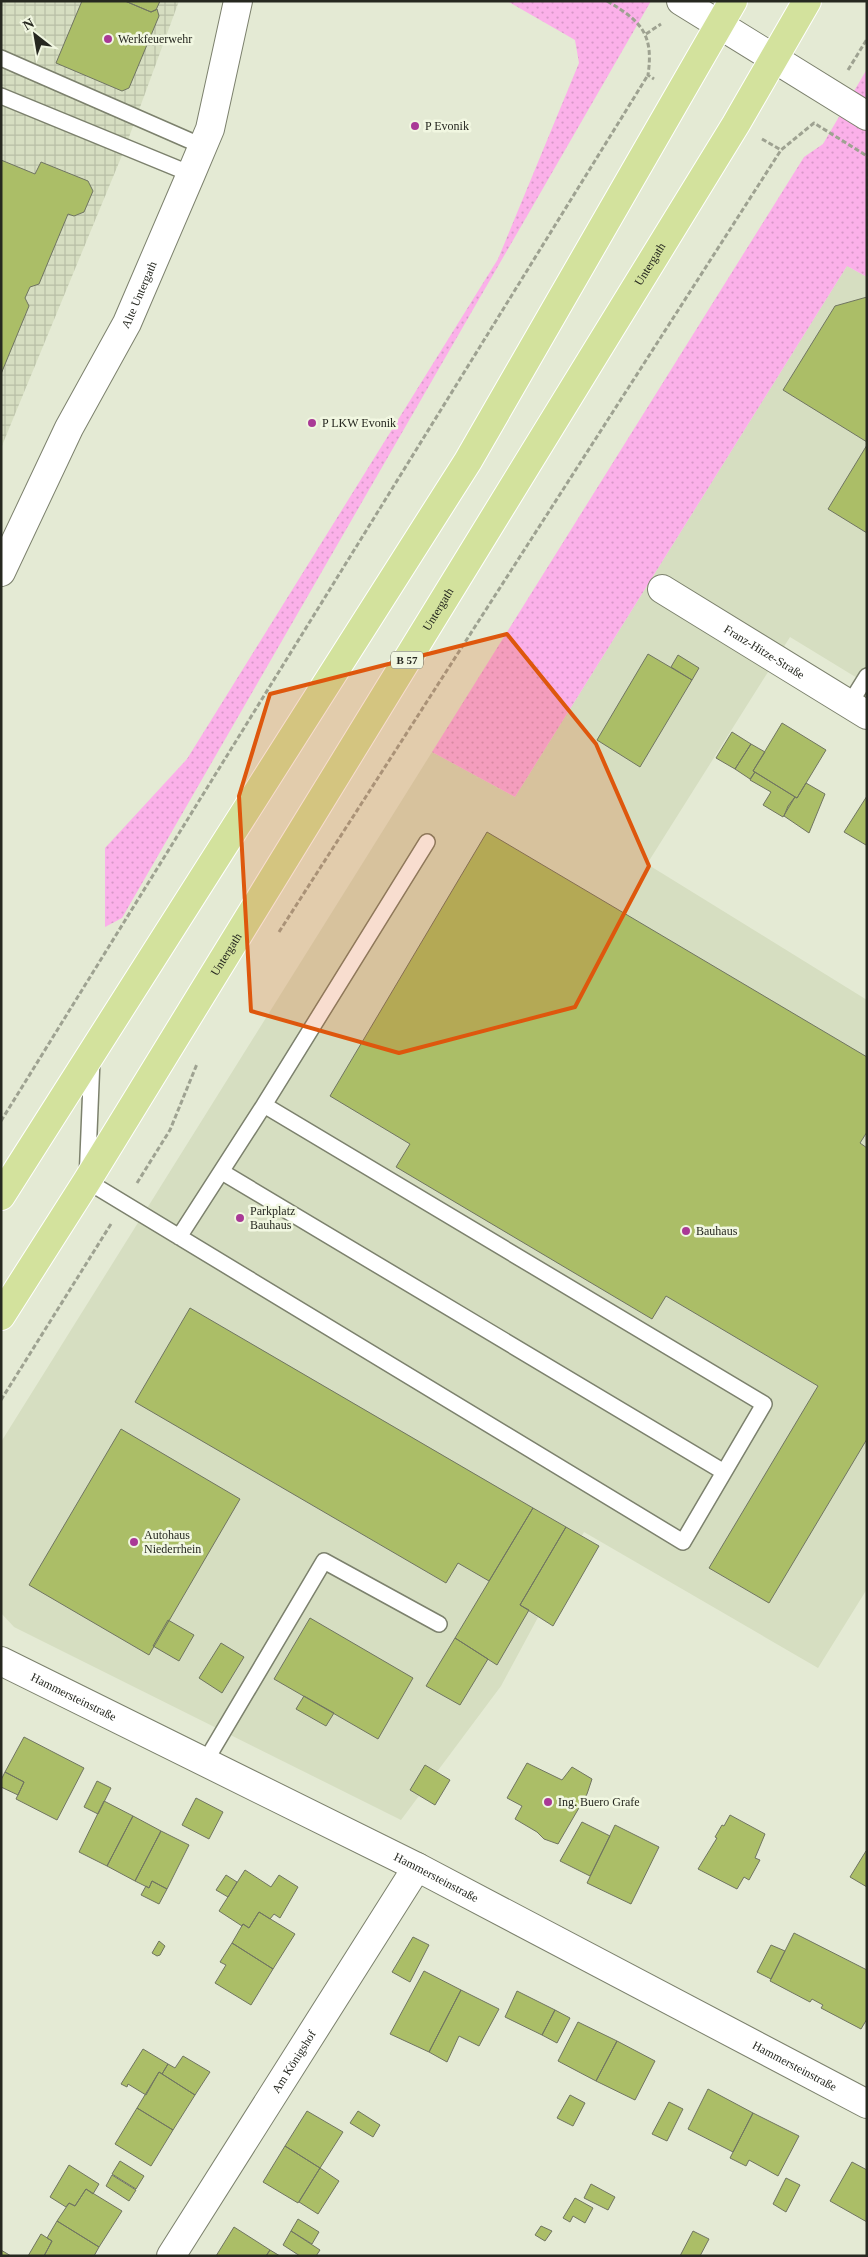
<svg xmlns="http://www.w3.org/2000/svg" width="868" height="2257" font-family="Georgia,serif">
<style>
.built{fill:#d6dec1}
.industrial{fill:url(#industrial-grid)}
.grass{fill:url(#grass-dots)}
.building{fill:#abbe67;stroke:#707561}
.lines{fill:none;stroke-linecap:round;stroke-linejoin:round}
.lane-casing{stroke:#7c816d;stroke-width:18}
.street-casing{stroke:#7c816d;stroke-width:30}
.primary-casing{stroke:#fff;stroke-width:30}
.path{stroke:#9ea291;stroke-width:3;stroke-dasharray:5 2.5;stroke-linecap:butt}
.lane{stroke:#fff;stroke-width:15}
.street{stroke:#fff;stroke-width:28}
.primary{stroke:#d3e29d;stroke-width:28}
.marked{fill:#de570d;fill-opacity:0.2;stroke:#de570d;stroke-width:4;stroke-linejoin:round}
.poi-dot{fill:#a93996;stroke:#f1f7e1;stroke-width:2}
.labels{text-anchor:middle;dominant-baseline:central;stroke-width:5;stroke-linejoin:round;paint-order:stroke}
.shield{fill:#f1f7e1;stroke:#63665a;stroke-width:1}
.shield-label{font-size:11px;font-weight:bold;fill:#262820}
.poi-label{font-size:12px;fill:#262820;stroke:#f1f7e1;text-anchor:start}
.street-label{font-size:12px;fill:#262820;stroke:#f1f7e1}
</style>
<defs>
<pattern id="industrial-grid" width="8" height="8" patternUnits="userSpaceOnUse" patternTransform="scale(1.25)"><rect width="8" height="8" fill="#d6dec1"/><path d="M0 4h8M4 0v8" fill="none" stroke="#b8bea6"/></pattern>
<pattern id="grass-dots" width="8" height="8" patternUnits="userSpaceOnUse" patternTransform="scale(1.25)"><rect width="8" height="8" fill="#fbb0e9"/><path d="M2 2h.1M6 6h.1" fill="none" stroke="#d797c8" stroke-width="1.8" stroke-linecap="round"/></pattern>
</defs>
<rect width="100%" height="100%" fill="#e4ead4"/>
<path class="built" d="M847 266 867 277V684L790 637 647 864 867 1000V1589L818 1668 584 1532 501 1686 401 1820 14 1627 1 1613V1442L432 752 515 797Z"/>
<path class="industrial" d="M1 1H179L125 148 1 448Z"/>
<path class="grass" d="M507 1H651L122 918 105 927V848L187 759 498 259 579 63 575 40Z
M867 69V277L847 266 515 797 432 752 804 157 823 144Z"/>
<path class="building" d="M82 1H125L151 12 157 9 159 16 129 88 122 91 56 63Z
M125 1H160L156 10 151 12Z
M1 160 35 174 41 162 88 181 93 191 84 212 74 216 68 214 39 284 30 287 25 298 29 306 1 374Z
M867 297V442L783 390 835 306Z
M867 445V533L828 509Z
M648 654 692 680 640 767 597 740Z
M678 655 699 668 692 680 671 667Z
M782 723 826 750 797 798 753 771Z
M732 732 751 744 735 769 716 758Z
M751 744 765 752 753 771 755 772 750 779 735 769Z
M755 772 795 797 783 817 763 805 771 792 750 780Z
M806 783 825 794 809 833 784 816 788 806 795 797 797 798Z
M867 796V845H866L844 832Z
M487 832 867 1057V1132L860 1143 867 1148V1439L769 1603 709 1568 818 1386 666 1296 652 1319 396 1167 410 1144 330 1096Z
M190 1308 533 1508 489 1581 458 1563 446 1583 135 1402Z
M121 1429 240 1499 149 1655 29 1585Z
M533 1508 566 1527 520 1605 529 1610 497 1665 455 1638Z
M566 1527 599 1546 553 1626 520 1605Z
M310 1618 413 1678 378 1739 274 1679Z
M168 1620 194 1635 179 1661 153 1646Z
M455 1638 488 1659 460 1705 426 1686Z
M221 1643 244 1657 222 1693 199 1678Z
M304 1696 334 1713 326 1726 296 1709Z
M24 1737 84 1768 57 1820 16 1799 24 1782 5 1772Z
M527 1763 562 1780 572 1767 592 1779 587 1794 558 1844 544 1839 537 1832 515 1819 522 1806 507 1798Z
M425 1765 450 1780 435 1805 410 1790Z
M5 1772 24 1782 18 1795 1 1787V1780Z
M97 1781 111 1788 98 1814 84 1807Z
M196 1798 223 1812 209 1839 182 1825Z
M104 1801 133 1816 107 1866 79 1852Z
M730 1815 765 1834 755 1858 760 1860 749 1880 744 1877 737 1889 698 1869 717 1838 715 1837 722 1825 724 1826Z
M133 1816 161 1831 135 1881 107 1866Z
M582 1822 610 1836 590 1876 560 1861Z
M615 1825 659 1847 631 1904 587 1883Z
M161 1831 189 1845 167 1889 152 1881 149 1888 135 1881Z
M866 1851H867V1887L850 1877Z
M245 1870 271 1887 279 1875 298 1887 280 1918 274 1914 270 1919 259 1912 249 1928 243 1924 242 1926 219 1911Z
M226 1875 237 1882 228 1897 216 1890Z
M152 1881 167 1889 159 1904 141 1895 146 1886 149 1888Z
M259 1912 295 1934 273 1969 232 1943 243 1924 249 1928Z
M794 1933 867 1970V2019L861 2029 821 2008 823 2005 812 1999 810 2002 770 1981Z
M413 1937 429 1945 410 1982 392 1972Z
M159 1941 165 1946 160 1955 157 1956 152 1953Z
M232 1943 273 1969 251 2005 215 1983 226 1965 220 1962Z
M771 1945 785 1951 771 1979 757 1972Z
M424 1971 461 1990 429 2052 390 2034Z
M461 1990 499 2009 479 2046 459 2036 447 2062 429 2052Z
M517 1991 555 2010 542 2035 505 2017Z
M555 2010 570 2018 557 2043 542 2035Z
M578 2022 617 2041 596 2081 558 2061Z
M617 2041 655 2061 635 2100 596 2081Z
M143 2049 168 2064 162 2074 159 2072 146 2095 128 2084 127 2087 121 2084Z
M183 2056 210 2072 195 2095 162 2074 168 2064 175 2068Z
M159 2072 195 2095 173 2130 137 2108Z
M708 2089 753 2113 733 2152 688 2129Z
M570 2095 585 2103 573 2126 557 2118Z
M669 2102 683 2109 667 2141 652 2134Z
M137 2108 173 2130 151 2166 115 2144Z
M307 2111 343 2132 320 2168 285 2146Z
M358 2111 380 2125 373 2137 350 2123Z
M753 2113 799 2136 778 2176 749 2160 746 2166 730 2158Z
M285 2146 320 2168 298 2203 263 2182Z
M120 2161 144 2176 136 2189 112 2174Z
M852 2162 867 2170V2222L830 2201Z
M69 2165 99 2184 93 2194 86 2189 75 2206 69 2203 66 2207 50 2197Z
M320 2168 339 2181 318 2214 299 2202Z
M112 2175 136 2190 129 2201 106 2186Z
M786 2178 800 2185 786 2212 773 2204Z
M591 2184 615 2197 608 2210 584 2198Z
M86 2189 122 2211 99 2247 57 2221 69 2203 75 2206Z
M575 2198 593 2208 585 2223 573 2216 570 2222 563 2218Z
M298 2219 319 2232 312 2244 291 2231Z
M57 2221 99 2247 94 2256H44L52 2241 47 2238Z
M541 2226 552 2231 545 2241 535 2235Z
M234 2227 270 2250 266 2256H216Z
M291 2231 320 2250 316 2256H300L283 2245Z
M693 2231 709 2239 700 2256H680Z
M41 2234 52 2241 44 2256H28Z
M1 2250 11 2256H1Z
M270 2250 280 2256H266Z"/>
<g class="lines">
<defs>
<path id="lane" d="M1 58 202 146
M1 96 191 174
M849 705 867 676
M92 1059 87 1181 683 1542 764 1404 264 1105 427 842
M222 1172 724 1472
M179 1237 264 1105
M205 1762 324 1561 439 1624"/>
<g id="street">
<path d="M681 1 867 116"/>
<path id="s1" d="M1 572 69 428 127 323 191 174 210 129 238 1"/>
<path id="s2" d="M662 589 867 715"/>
<path id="s3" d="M1 1661 417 1867 867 2104"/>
<path id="s4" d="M171 2256 417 1867"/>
</g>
<g id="primary">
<path d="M1 1196 468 461 733 1"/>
<path id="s5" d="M1 1316 87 1181 736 124 807 1"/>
</g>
</defs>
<use href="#lane" class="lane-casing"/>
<use href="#street" class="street-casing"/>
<use href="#primary" class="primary-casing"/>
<path class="path" d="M607 1C641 21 654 34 648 75L654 79
M646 34 661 24
M848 70 867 39
M762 139 781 150 814 123 867 156
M279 932 781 150
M1 1121 648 75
M137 1183 170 1130 197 1064
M1 1400 111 1224"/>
<use href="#lane" class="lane"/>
<use href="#street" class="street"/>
<use href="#primary" class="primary"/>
</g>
<path class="marked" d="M507 634 596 744 649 866 575 1007 399 1053 251 1011 239 796 270 694Z"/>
<g class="poi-dot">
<circle cx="108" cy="39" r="5"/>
<circle cx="415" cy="126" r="5"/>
<circle cx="312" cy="423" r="5"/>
<circle cx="240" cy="1218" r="5"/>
<circle cx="686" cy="1231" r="5"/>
<circle cx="134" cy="1542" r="5"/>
<circle cx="548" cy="1802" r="5"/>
</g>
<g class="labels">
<rect class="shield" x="391" y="651.5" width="32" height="17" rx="4"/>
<g class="shield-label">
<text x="407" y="660">B 57</text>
</g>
<g class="poi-label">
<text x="118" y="39">Werkfeuerwehr</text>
<text x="425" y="126">P Evonik</text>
<text x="322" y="423">P LKW Evonik</text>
<text x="250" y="1211">Parkplatz<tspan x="250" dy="14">Bauhaus</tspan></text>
<text x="696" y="1231">Bauhaus</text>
<text x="144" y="1535">Autohaus<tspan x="144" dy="14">Niederrhein</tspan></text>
<text x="558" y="1802">Ing. Buero Grafe</text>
</g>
<g class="street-label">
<text stroke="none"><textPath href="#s5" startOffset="1236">Untergath</textPath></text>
<text stroke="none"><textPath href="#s1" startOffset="310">Alte Untergath</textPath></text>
<text stroke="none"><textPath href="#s5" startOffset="831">Untergath</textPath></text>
<text stroke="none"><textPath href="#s2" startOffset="120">Franz-Hitze-Straße</textPath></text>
<text stroke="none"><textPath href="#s5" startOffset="426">Untergath</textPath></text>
<text stroke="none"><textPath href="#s3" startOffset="81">Hammersteinstraße</textPath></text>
<text stroke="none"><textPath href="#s3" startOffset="486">Hammersteinstraße</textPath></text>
<text stroke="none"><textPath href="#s4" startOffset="230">Am Königshof</textPath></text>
<text stroke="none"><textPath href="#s3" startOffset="891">Hammersteinstraße</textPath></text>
</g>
</g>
<rect width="868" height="2257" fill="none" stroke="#262820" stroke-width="5"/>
<g transform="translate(35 35) rotate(329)" stroke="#f1f7e1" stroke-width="4" paint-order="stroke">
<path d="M0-4L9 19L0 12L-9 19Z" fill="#262820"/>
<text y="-8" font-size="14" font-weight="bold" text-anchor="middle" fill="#262820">N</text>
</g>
</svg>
